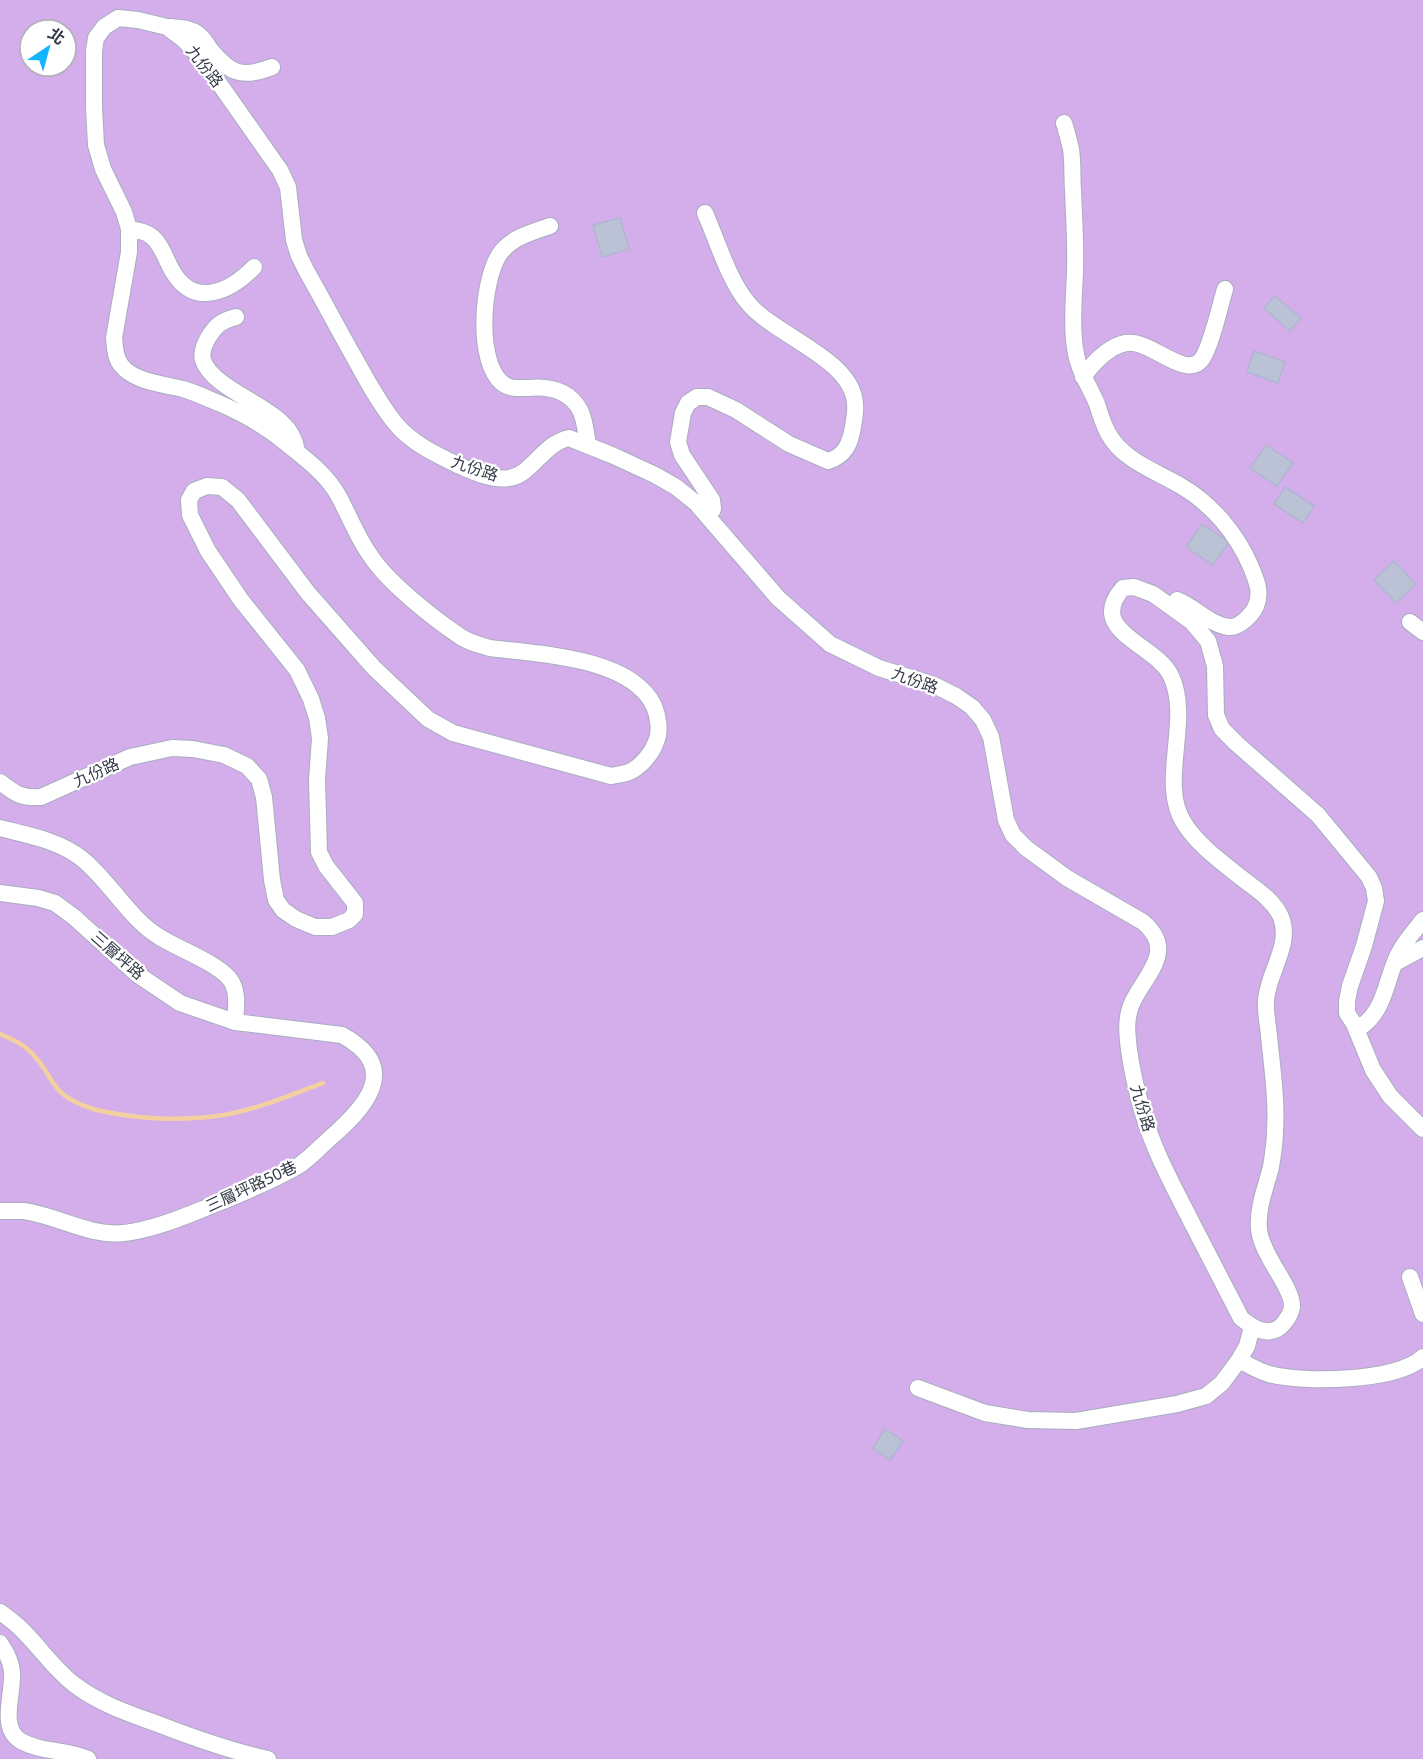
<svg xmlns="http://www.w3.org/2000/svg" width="1423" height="1759" font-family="'Noto Sans','Noto Sans TC',sans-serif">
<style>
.green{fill:#d3aeea;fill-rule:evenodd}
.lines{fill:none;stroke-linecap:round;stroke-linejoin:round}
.stream{stroke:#f4d0a0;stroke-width:4.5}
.building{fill:#bcc2d6;stroke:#afb6d2;stroke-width:1.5}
.minor-casing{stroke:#a9adc0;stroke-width:18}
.minor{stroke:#fff;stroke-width:16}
.labels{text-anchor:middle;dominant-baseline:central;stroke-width:4.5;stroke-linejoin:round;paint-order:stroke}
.street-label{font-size:16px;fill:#353a48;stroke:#fff}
</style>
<rect width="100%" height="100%" fill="#e7e9f4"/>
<path class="green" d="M0 0H1423V1759H0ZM30 30H66V66H30Z"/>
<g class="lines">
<path class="stream" d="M0 1034C15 1040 27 1046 37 1059 47 1070 52 1086 64 1095 82 1108 103 1112 124 1115 157 1120 191 1120 224 1115 258 1109 291 1095 323 1083"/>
</g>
<path class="building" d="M620 218 629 249 602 257 593 225Z
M1275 296 1301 318 1290 331 1264 308Z
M1254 351 1285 362 1278 383 1247 372Z
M1266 445 1293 463 1277 486 1250 468Z
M1285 487 1314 506 1303 523 1274 504Z
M1202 524 1229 542 1213 565 1186 547Z
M1394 561 1416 584 1396 603 1374 580Z
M885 1429 903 1441 890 1460 873 1448Z"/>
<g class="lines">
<defs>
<path id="minor" d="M171 27C180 28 190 28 198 34 203 38 207 44 210 49 230 73 241 79 272 67
M1064 123C1067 132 1069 141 1071 149 1073 162 1072 177 1073 190 1074 217 1076 245 1075 272 1074 296 1071 331 1076 354 1079 372 1090 387 1097 404 1100 414 1103 424 1108 433 1123 461 1156 471 1181 486 1212 504 1237 534 1251 567 1256 580 1262 592 1256 606 1252 615 1239 628 1229 627 1210 625 1195 607 1177 600
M705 213C717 240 729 281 748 303 775 336 853 359 855 404 856 411 854 420 853 427 850 444 845 456 828 461L789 444 736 410 708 397H697L688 403 683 413 678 442 682 455 712 500 713 509 708 517
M550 226C532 232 510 238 499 255 482 282 476 361 502 383 510 389 518 388 528 388 548 386 569 390 580 410 585 419 586 434 588 445
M129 229C136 230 145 231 151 236 162 244 166 261 173 272 194 308 230 292 254 267
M236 317C221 321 216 325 208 338 204 345 201 353 203 360 211 386 263 403 282 423 291 431 295 439 297 451
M1083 377C1093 363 1109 346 1126 343 1151 339 1186 381 1202 359 1211 346 1220 306 1225 289
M1410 622 1423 632
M0 782C16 794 20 798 41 797L130 757 172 748 193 749 224 755 247 766 259 779 264 797 272 880 276 900 283 910 296 919 315 927H332L349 920 355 914V903L326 866 319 852 317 780 320 738 317 718 311 699 297 670 241 600 208 551 190 515 189 500 194 491 207 486 222 487 238 500 308 593 374 668 428 719 453 733 611 776C617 775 624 774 629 772 641 767 652 753 656 742 661 731 658 716 654 706 631 657 538 654 490 648 480 645 470 643 461 637 434 619 387 582 370 555 357 537 349 515 338 495 326 474 306 459 287 444 268 428 244 414 221 404 209 399 196 393 183 389 163 384 134 382 121 365 115 358 115 347 114 338L129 252V229L124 212 103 169 96 145 94 108V51L96 38 104 27 118 18 138 20 167 27 183 39 202 59 280 170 288 187 294 240 299 256 307 272C323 300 338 329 354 357 366 379 379 403 395 423 411 443 437 455 460 466 474 472 493 481 509 478 532 475 542 444 569 438L614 456 655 475 676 487 696 503 778 598 830 644 879 668 934 685 956 696 972 707 983 720 991 737 1006 820 1013 835 1026 848 1067 878 1143 922C1176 950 1147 973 1133 1001 1125 1017 1127 1034 1129 1050 1134 1083 1142 1116 1155 1147 1166 1174 1180 1199 1193 1225 1209 1256 1225 1287 1241 1318 1254 1329 1271 1339 1284 1323 1288 1318 1291 1314 1292 1307 1293 1296 1280 1276 1274 1266 1268 1255 1260 1242 1259 1229 1257 1208 1266 1187 1271 1167 1273 1155 1275 1143 1275 1131 1277 1099 1272 1067 1269 1036 1268 1024 1265 1011 1266 1000 1268 972 1292 945 1281 917 1273 899 1254 888 1239 876 1220 861 1197 844 1184 823 1158 783 1192 720 1171 676 1156 644 1085 631 1123 588L1134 587 1153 594 1192 622 1208 641 1215 666 1216 715 1222 729 1237 744 1318 815 1369 877 1374 888 1376 901 1364 946 1350 986 1347 1001V1013L1354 1024 1362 1026C1387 1008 1386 975 1400 951 1406 940 1415 930 1423 920
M0 828C27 835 58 840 81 858 108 879 130 919 158 936 178 949 213 961 229 978 239 990 236 1008 235 1022
M0 893 38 898 55 903 74 917 137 974 180 1003 235 1022 342 1035C402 1068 366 1107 329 1139 319 1148 309 1159 298 1166 268 1183 235 1196 203 1209 178 1219 151 1230 124 1233 89 1237 57 1215 23 1211 15 1211 7 1211 0 1211
M1395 963 1423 948
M1354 1024 1373 1070 1390 1096 1423 1129
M1410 1277 1423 1314
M1239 1360C1249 1365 1258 1371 1269 1374 1302 1383 1398 1382 1423 1357
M918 1388 985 1413 1028 1420 1076 1421 1177 1404 1206 1396 1222 1383 1239 1360 1247 1346 1252 1327
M0 1612C6 1616 12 1621 18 1626 38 1644 53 1669 75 1685 100 1704 130 1714 158 1724 194 1738 230 1751 268 1759
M0 1643C7 1653 13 1664 12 1677 12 1698 0 1729 21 1741 42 1753 67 1749 88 1759"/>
</defs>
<use href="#minor" class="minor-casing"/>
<use href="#minor" class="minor"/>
</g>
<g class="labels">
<g class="street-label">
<text transform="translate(205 66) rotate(52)">九份路</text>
<text transform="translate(475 468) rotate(18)">九份路</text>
<text transform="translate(915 680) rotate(20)">九份路</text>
<text transform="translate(96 772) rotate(-24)">九份路</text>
<text transform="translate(118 955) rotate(41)">三層坪路</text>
<text transform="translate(1143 1108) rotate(73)">九份路</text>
<text transform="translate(251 1186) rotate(-25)">三層坪路50巷</text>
</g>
</g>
<g transform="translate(48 48) rotate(36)"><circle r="28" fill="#ffffff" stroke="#aeb0b6" stroke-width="1.5"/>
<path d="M0-4.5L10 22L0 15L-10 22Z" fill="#13b5ff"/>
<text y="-9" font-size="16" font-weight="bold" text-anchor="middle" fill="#353a48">北</text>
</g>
</svg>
